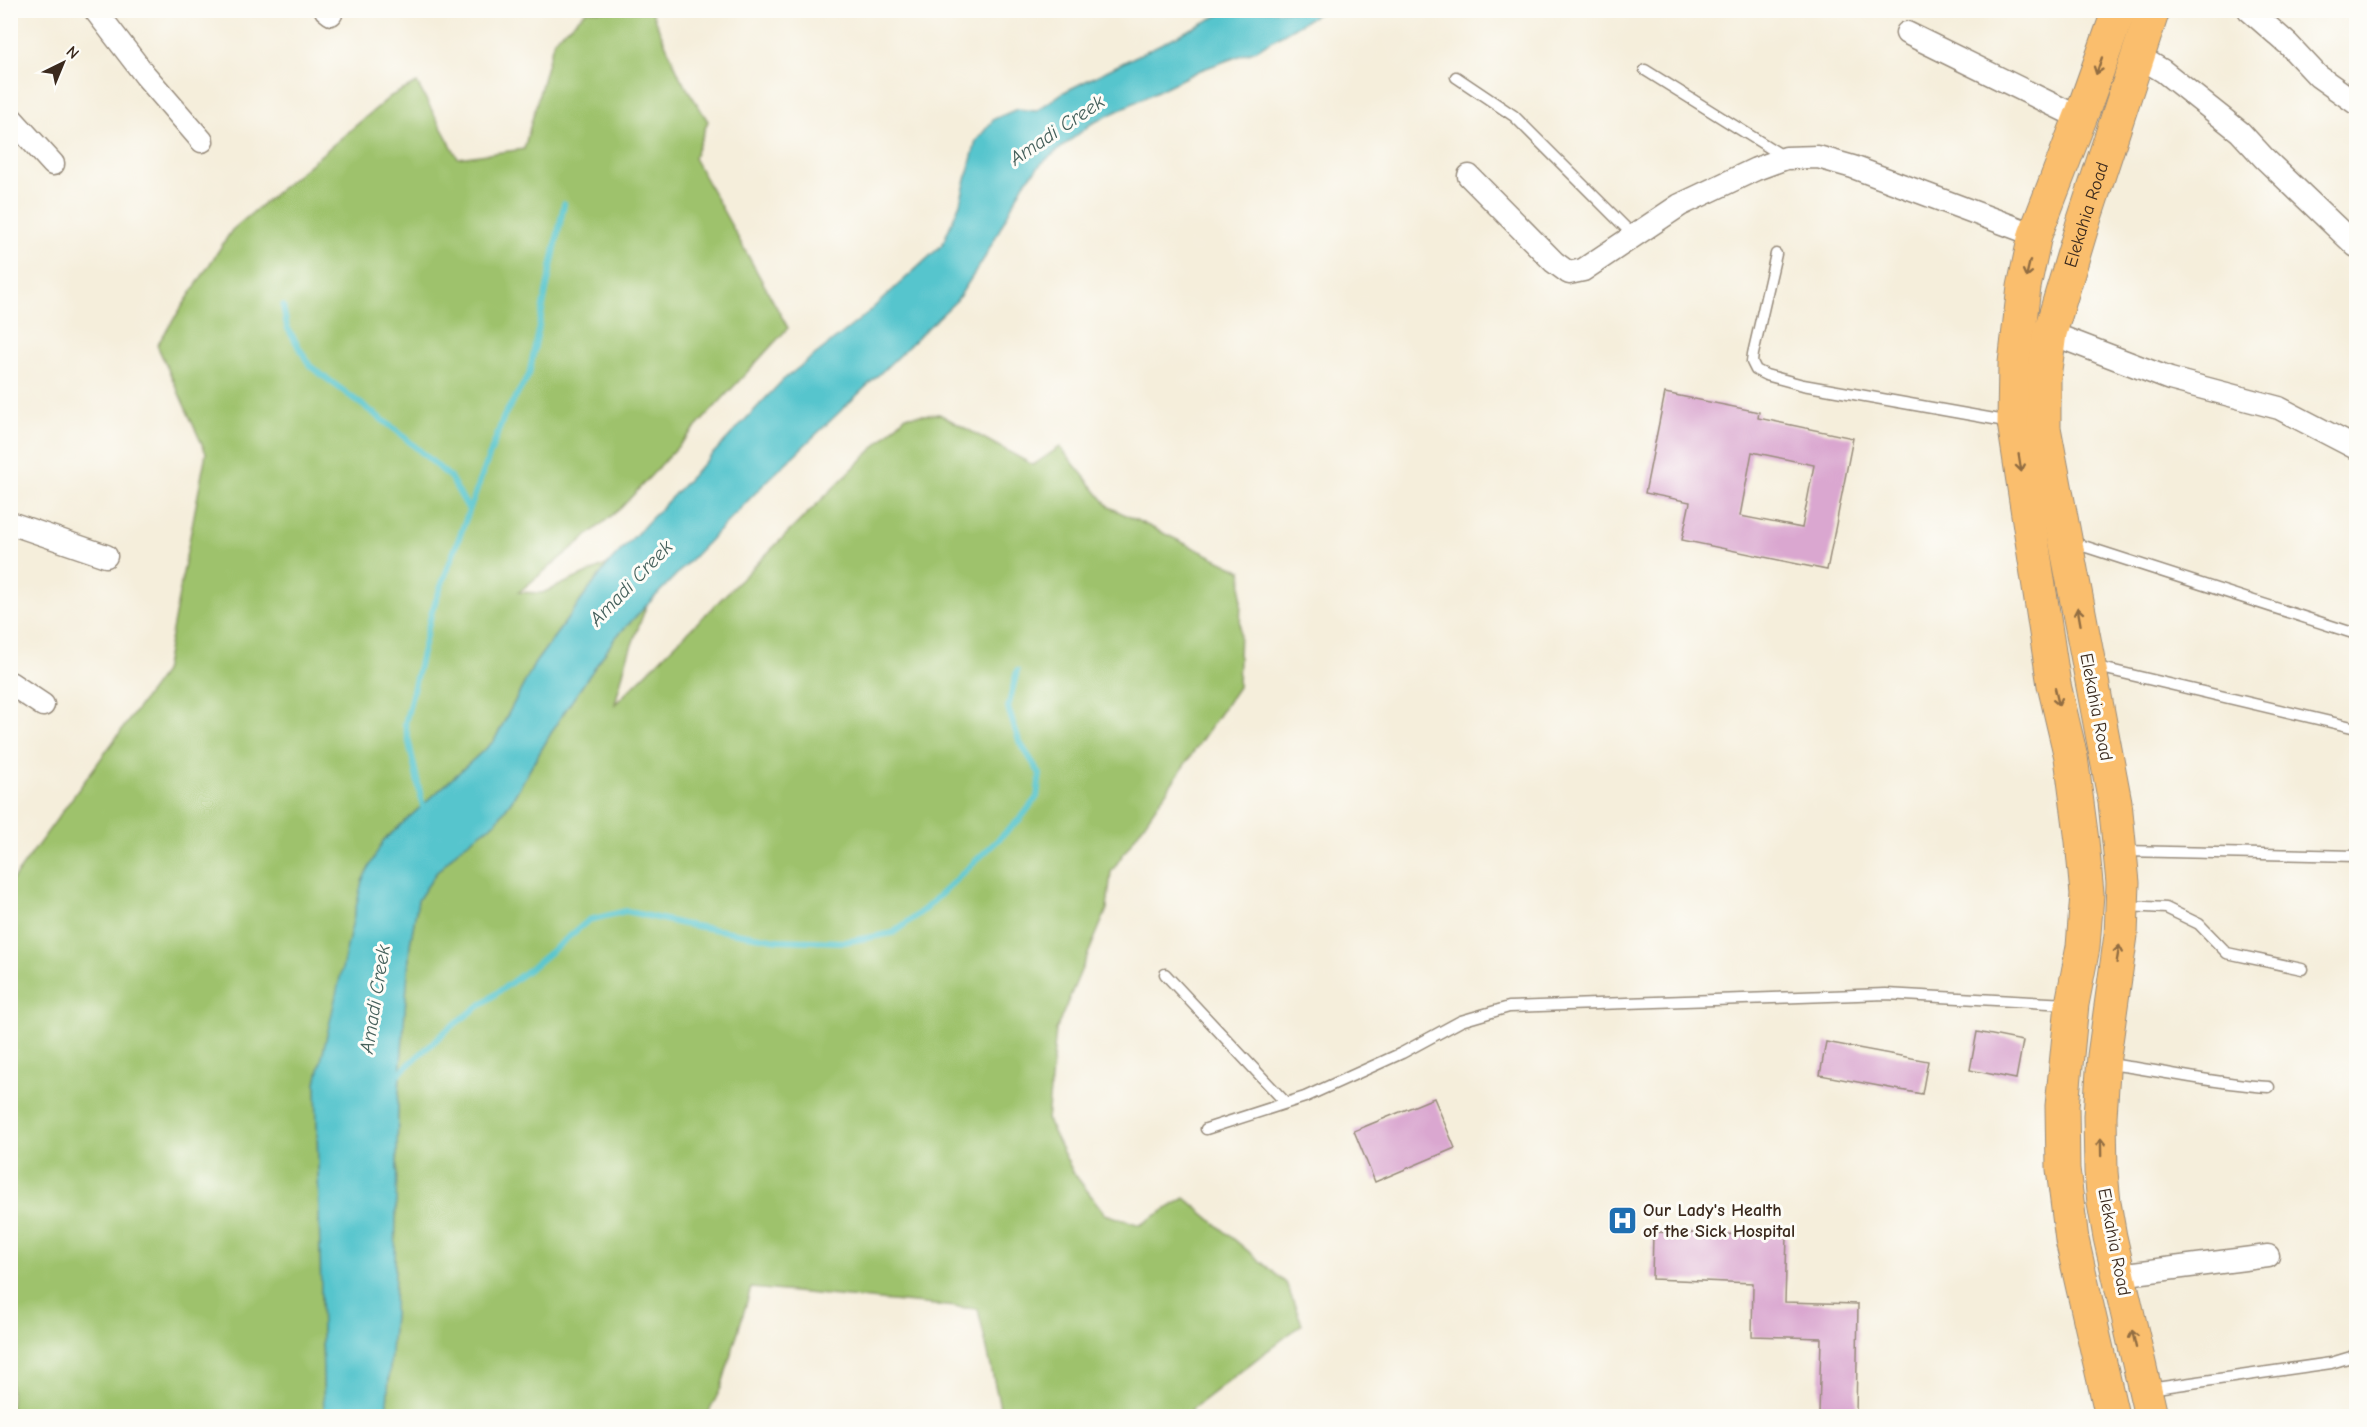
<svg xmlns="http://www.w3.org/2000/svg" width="2367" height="1427" font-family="'Comic Neue',sans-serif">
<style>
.green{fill:#9ec26c;stroke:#6c7645;stroke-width:1.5}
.water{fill:#57c5cd;stroke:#497876;stroke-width:1.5}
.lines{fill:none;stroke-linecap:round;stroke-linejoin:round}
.stream{stroke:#57c5cd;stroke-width:6}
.building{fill:#daa7d0;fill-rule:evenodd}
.lane-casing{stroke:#988c7c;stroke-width:13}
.street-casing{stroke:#988c7c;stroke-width:25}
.primary-casing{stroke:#988c7c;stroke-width:35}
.lane{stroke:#fff;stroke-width:10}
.street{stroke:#fff;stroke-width:22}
.primary{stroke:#fabe6d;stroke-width:33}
.oneway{stroke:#916d42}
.labels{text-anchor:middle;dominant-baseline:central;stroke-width:6;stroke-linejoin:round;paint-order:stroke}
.street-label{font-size:18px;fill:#3b2a1e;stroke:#fdfcf7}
.poi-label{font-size:18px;font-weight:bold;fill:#3b2a1e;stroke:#fdfcf7;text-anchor:start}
.water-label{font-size:20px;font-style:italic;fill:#45605b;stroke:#fdfcf7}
</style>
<rect width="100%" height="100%" fill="#fdfcf7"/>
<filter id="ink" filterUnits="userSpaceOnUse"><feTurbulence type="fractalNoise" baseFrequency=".0167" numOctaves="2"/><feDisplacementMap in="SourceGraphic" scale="12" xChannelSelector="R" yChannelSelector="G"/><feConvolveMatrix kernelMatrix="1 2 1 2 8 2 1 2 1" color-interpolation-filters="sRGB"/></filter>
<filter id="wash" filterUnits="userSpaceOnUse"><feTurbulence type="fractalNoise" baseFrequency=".008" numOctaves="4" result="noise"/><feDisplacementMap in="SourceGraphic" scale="24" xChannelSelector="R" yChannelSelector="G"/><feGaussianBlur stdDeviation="1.35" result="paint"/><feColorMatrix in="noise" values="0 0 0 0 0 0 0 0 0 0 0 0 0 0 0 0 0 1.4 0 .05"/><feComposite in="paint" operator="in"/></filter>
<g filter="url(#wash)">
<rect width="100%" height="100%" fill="#f5eedb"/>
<path class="green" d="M587 11H651L681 79 708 121 694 158 788 328 621 508 519 592 542 593 608 564 535 663 494 741 383 841 316 1083 324 1416H11V882L164 672 206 453 157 345 232 230 391 96 417 83 458 158 524 149 554 40Z
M939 414 1033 465 1060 447 1109 507 1242 571 1238 687 1111 872 1107 909 1056 1030 1047 1120 1073 1172 1105 1214 1140 1225 1185 1198 1286 1283 1302 1324 1192 1409 1190 1416H1002L978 1309 751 1288 721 1388 707 1416H386L394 1314 398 1103 410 944 418 900 436 873 461 847 496 822 512 800 558 721 615 638 647 604 626 661 615 704 906 416Z"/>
<path class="water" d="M1229 10 1322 11 1256 50 1198 71 1091 124 1042 163 1024 183 985 257 957 300 765 483 615 638 558 721 512 800 496 822 461 847 436 873 418 900 410 944 398 1103 394 1314 386 1416H324L316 1083 362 881 383 841 494 741 535 663 608 564 783 380 863 317 942 245 960 203 976 141 994 119 1017 109 1036 111 1064 92Z"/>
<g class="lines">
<path class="stream" d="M283 306 287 327 310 366 396 430 450 477 469 510
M424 811 405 724 432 611 504 416 529 375 564 204
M395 1077 448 1029 535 965 589 920 626 911 683 924 778 940 845 942 893 933 925 909 1021 818 1037 797 1040 774 1019 741 1008 708 1017 671"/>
</g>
<g id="blocks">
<path class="building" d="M1665 393 1759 412 1758 418 1853 438 1827 570 1682 540 1690 502 1645 493ZM1752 452 1814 465 1802 528 1740 516Z
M1977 1032 2023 1041 2016 1079 1970 1070Z
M1826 1042 1928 1061 1922 1094 1820 1075Z
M1434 1098 1455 1148 1375 1182 1354 1131Z
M1653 1232 1787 1236 1785 1302 1858 1304 1856 1416H1819L1821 1338 1752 1336 1753 1283 1652 1279Z"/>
</g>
</g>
<g filter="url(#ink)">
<use href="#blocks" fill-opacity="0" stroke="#988c7c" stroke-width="1.5"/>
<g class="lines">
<defs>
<path id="lane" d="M1645 70 1786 158
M1456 77 1514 116 1634 236
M1776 254 1753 354 1752 362 1756 370 1766 375 1803 385 2011 422
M2071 542 2356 634
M2093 666 2356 728
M2124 851 2356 856
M2126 906 2166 908 2199 924 2227 953 2302 969
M1165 974 1286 1103
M2107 1064C2161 1070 2214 1084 2269 1087
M1206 1129 1305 1097 1402 1053 1461 1021 1509 1007 1886 994 2068 1004
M2149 1389 2331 1363 2351 1357 2356 1353"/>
<path id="street" d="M95 10 145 75 202 141
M326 10 331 14
M2249 10 2288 44 2318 76 2356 103
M1907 33 2080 118
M2138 56 2163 71 2240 132 2264 158 2356 246
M10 117 53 164
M1469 176 1554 262 1569 273 1583 270 1680 205 1756 169 1786 158 1818 157 1853 167 2035 235
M2050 333 2170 379 2279 408 2356 448
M10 523 106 556
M10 683 43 705
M2119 1275 2268 1256"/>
<g id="primary">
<path d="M2112 1416 2072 1240 2063 1169 2062 1106 2072 1004 2083 947 2087 894 2082 841 2071 757 2054 685 2014 422 2015 363 2024 287 2035 235 2084 108 2119 10"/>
<path id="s1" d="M2151 1416 2110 1237 2104 1203 2101 1172 2100 1116 2104 1056 2121 935 2123 883 2115 802 2044 428V377L2050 333 2083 223 2153 10"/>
</g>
</defs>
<use href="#lane" class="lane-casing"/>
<use href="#street" class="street-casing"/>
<use href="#primary" class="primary-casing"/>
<use href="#lane" class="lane"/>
<use href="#street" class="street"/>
<use href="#primary" class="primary"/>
</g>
<defs><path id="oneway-shaft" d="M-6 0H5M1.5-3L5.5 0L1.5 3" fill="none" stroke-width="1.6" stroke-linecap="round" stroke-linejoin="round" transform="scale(1.5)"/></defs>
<g class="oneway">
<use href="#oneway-shaft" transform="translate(2099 66) rotate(109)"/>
<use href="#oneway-shaft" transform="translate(2028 269) rotate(103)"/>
<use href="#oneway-shaft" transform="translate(2020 463) rotate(81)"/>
<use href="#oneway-shaft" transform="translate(2079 616) rotate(-100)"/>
<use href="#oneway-shaft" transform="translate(2057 697) rotate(77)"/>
<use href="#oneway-shaft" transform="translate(2118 954) rotate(-81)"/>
<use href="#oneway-shaft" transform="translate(2101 1147) rotate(-91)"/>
<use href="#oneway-shaft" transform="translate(2134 1339) rotate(-103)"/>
</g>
</g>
<defs>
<symbol id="hospital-square" viewBox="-11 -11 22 22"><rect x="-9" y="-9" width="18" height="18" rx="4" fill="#1f6fb2" stroke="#fdfcf7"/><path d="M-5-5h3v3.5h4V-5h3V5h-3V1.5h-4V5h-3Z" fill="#fff"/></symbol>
</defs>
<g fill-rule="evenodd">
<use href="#hospital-square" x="1606" y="1204" width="33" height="33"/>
</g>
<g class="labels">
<g class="street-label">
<text stroke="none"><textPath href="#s1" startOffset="1221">Elekahia Road</textPath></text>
<text transform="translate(2096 707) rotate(79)">Elekahia Road</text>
<text transform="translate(2114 1242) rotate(79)">Elekahia Road</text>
</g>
<g class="poi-label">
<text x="1643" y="1210">Our Lady's Health<tspan x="1643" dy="21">of the Sick Hospital</tspan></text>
</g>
<g class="water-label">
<text transform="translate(1057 130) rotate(-34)">Amadi Creek</text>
<text transform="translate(631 583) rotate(-46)">Amadi Creek</text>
<text transform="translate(375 999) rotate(-81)">Amadi Creek</text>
</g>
</g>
<rect width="2367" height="1427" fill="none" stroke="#fdfcf7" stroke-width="36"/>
<g transform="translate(63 63) rotate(43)" stroke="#fdfcf7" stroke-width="4.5" paint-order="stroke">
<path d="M0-4.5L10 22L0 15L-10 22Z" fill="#3b2a1e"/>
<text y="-9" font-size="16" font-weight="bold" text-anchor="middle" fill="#3b2a1e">N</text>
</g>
</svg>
